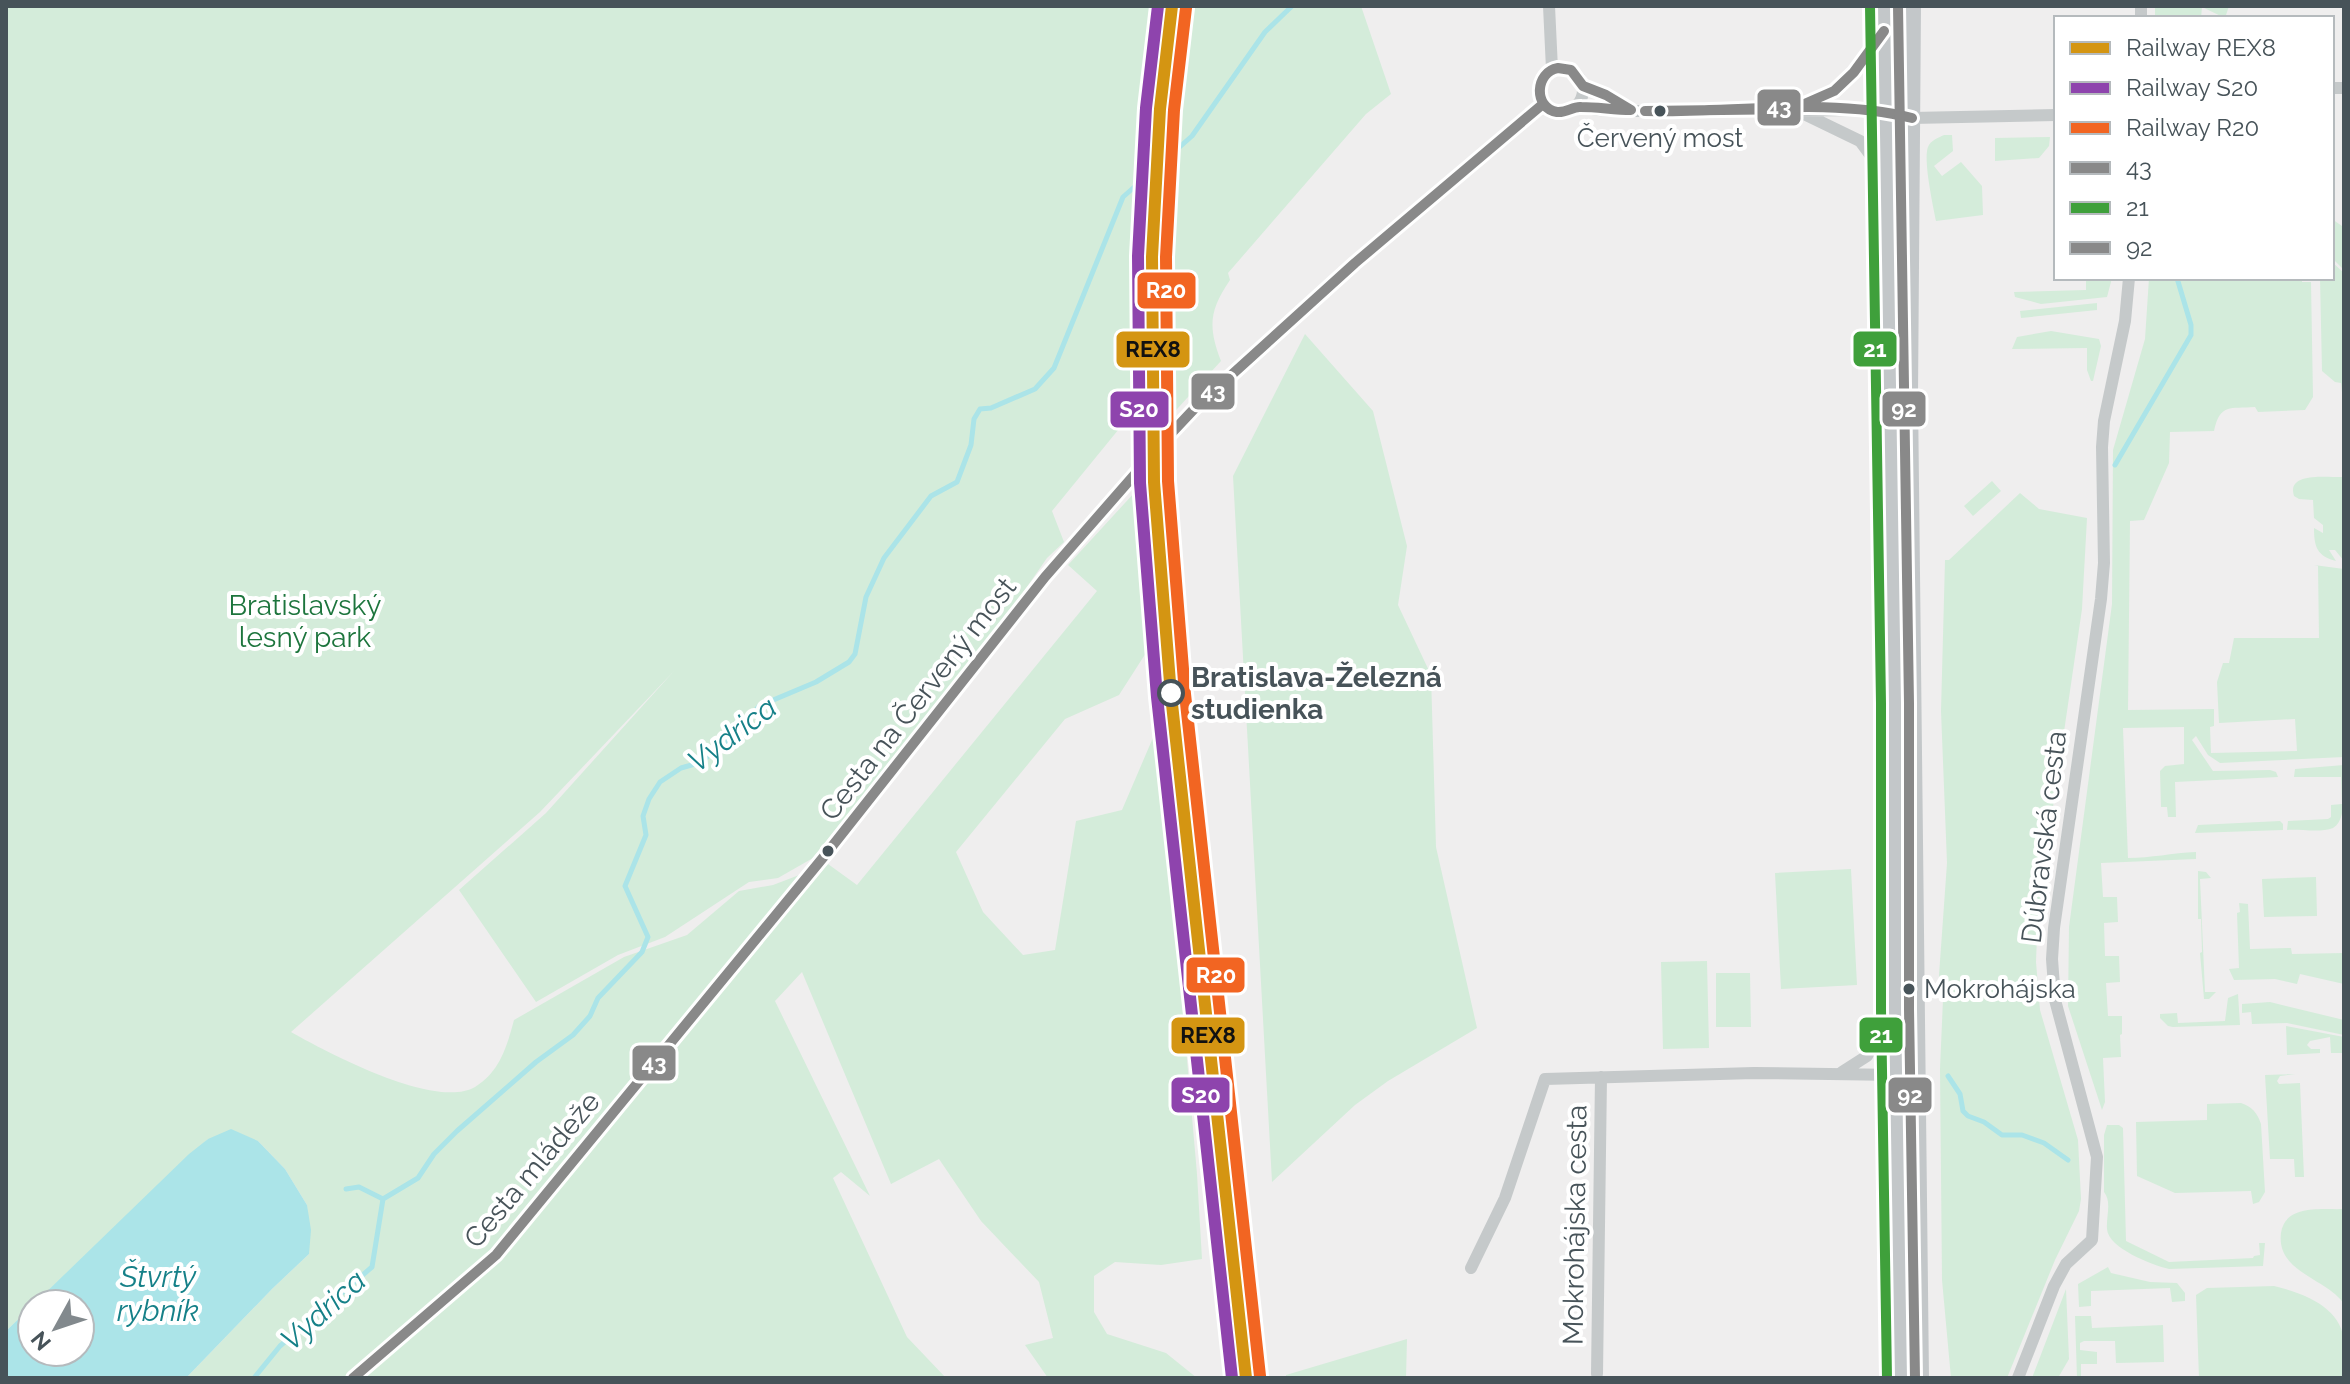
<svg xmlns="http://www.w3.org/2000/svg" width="2350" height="1384" font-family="Raleway,sans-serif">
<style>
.green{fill:#d4ecda}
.water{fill:#abe4e8}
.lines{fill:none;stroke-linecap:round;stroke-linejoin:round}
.stream{stroke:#abe4e8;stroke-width:5}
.minor{stroke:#c5c9ca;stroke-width:12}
.primary{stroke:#c3c7c9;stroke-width:20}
.bus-1-casing{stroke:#fff;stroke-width:16}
.bus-2-casing{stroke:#fff;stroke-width:16}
.bus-3-casing{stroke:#fff;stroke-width:16}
.bus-1{stroke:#898989;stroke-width:10}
.bus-2{stroke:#3fa03b;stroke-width:10}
.bus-3{stroke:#898989;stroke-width:10}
.rail-1-casing{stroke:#fff;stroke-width:18}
.rail-2-casing{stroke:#fff;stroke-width:18}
.rail-3-casing{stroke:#fff;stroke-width:18}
.rail-1{stroke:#d49512;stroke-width:12}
.rail-2{stroke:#8e44ad;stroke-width:12}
.rail-3{stroke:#f26522;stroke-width:12}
.bus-dot{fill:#475359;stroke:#fff;stroke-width:3}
.stop-dot{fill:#fff;stroke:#475359;stroke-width:4}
.labels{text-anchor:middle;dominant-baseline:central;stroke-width:8;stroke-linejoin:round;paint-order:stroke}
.bus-label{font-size:26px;fill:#475359;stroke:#fff}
.park-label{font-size:28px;fill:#1d753d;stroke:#fff}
.stop-label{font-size:28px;font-weight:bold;fill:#475359;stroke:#fff;text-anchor:start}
.street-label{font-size:28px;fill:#475359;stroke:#fff}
.water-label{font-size:30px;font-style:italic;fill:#158088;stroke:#fff}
.line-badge{stroke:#fff;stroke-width:3}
.badge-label{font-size:22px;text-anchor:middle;font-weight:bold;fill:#fff}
.pale-badge-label{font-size:22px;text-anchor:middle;font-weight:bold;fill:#111}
</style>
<rect width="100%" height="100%" fill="#efeeee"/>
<path class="green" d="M6 6H1166L1162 33 1184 36 1190 6H1361L1391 94 1366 114 1228 273 1230 280C1209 311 1208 327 1221 361L1156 432 1123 424 1052 511 1064 542 1047 558 1013 607 813 858 778 878 749 882 665 937 618 955 536 1002 459 890 546 813 674 671 540 812 291 1032C328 1053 436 1110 475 1087 500 1072 507 1046 514 1020L624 957 687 935 739 891 773 885 828 864 857 885 1097 591 1068 565 1147 479 1153 642 1119 695 1065 719 956 852 983 912 1023 955 1055 950 1076 821 1122 810 1158 726 1197 1174 1202 1259 1161 1265 1115 1262 1094 1276V1312L1107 1334 1166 1353 1197 1378H1048L1025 1345 1053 1338 1039 1282 981 1221 939 1159 891 1184 802 972 775 1001 870 1196 841 1172 833 1178 907 1337 946 1378H186L272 1289 309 1254 307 1205 285 1169 258 1141 208 1139 6 1331Z
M2155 6H2229L2225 18 2202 7 2201 18H2155Z
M1944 135H1952L1953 151 1934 166 1942 176 1961 162 1982 186 1983 215 1936 221C1933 206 1923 160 1928 147 1931 140 1938 138 1944 135Z
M2050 137 2049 146 2039 158 1995 161V138Z
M2332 219 2342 226V268L2332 258Z
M2332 262 2344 273V410L2341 383 2335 382 2322 371 2320 278H2332Z
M2086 278H2112L2107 297 2041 304 2015 297 2014 292 2086 290Z
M2149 278H2302V282H2311L2313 397 2305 410 2258 412 2255 407C2230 409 2220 403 2214 431L2170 432 2169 463 2144 520 2130 521 2128 710 2214 709V726L2210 727 2211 753 2297 751 2295 719 2219 723 2217 682 2223 663H2229L2234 638H2319L2318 566 2314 565 2344 569V757L2220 763 2208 755 2196 736 2192 740 2213 771 2270 770 2276 772 2278 777 2175 782 2176 817H2168L2167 807H2161L2160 771 2165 766 2184 764V727L2123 728 2128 858C2151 858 2172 853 2196 852V859L2101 863 2103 897H2117L2118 922 2104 923 2105 956H2119L2120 982 2106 983 2108 1016H2122V1034L2120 1035 2121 1057 2103 1058 2105 1102 2102 1110 2068 1006 2069 927 2112 604 2113 450 2145 339Z
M2097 303V310L2021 318 2020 311Z
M2051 331 2099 339 2101 346 2093 381H2091L2087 370V348L2012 349 2017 337Z
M1305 334 1373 411 1407 546 1398 605 1431 675 1436 847 1477 1028 1388 1081 1355 1105 1272 1182 1233 476Z
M2344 477V561L2335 550H2329L2336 561C2317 556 2314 547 2314 528L2323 533V525L2314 518 2313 500 2299 499 2294 496C2286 471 2329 478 2344 477Z
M1992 481 2001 491 1973 516 1964 506Z
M2020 493 2039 509 2087 518 2082 609 2038 909 2036 962 2040 1010 2078 1140 2081 1199 2079 1211 2055 1260 2007 1378H1951L1942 1280 1940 1069 1943 999 1939 975 1947 863 1941 711 1945 560H1949Z
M2344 765C2344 779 2348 821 2333 828 2321 833 2300 829 2287 830L2288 821 2328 819 2331 817V805L2342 804 2341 777H2294L2295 769Z
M2280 821 2283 824V830L2195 833 2198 825Z
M1851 869 1857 985 1781 989 1775 873Z
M2198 871 2206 872 2211 878 2200 879 2205 992H2216L2209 999H2204L2200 953 2202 952 2201 919H2198Z
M2316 877 2317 916 2264 917 2262 879Z
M2239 903 2248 904 2250 949 2291 948 2292 954 2344 953V984L2300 974 2297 984 2275 979 2234 980 2229 969 2239 968 2237 913 2240 912Z
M1707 961 1709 1048 1663 1049 1661 962Z
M1716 973H1750L1751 1027H1716Z
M2238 994 2240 1025 2173 1027 2168 1026 2160 1018V1014L2177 1013 2178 1023 2225 1021 2228 998Z
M2270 1002 2344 1020V1035L2287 1023 2252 1024 2251 1012 2242 1013V1004Z
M2286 1026 2344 1037V1053H2331L2330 1037 2310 1041 2307 1045 2311 1049H2320V1053L2287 1055Z
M2295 1074 2280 1076 2277 1081 2279 1084 2300 1083 2304 1177H2295L2294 1159H2270L2265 1075Z
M2241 1103C2252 1107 2257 1112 2261 1124L2265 1192 2259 1202 2253 1204 2251 1191 2175 1193 2137 1176 2136 1122 2207 1120V1104Z
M2107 1125H2119L2123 1128 2126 1241 2169 1262 2253 1258 2254 1256 2260 1255 2259 1243H2265L2263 1266 2169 1269C2152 1265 2108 1248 2107 1229 2106 1216 2112 1202 2104 1192V1135Z
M2344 1209V1304C2327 1278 2276 1273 2281 1233 2285 1204 2322 1210 2344 1209Z
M2108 1267 2111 1273 2150 1282 2177 1283 2185 1293V1301L2172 1302 2170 1288 2091 1291V1306L2079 1307 2078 1284Z
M2274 1286C2302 1293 2340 1306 2344 1340 2345 1352 2344 1366 2344 1378H2199L2196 1295 2207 1288Z
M2066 1289 2069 1359 2058 1378H2032Z
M2075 1316H2091L2092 1328 2163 1325 2164 1362 2116 1363 2115 1341H2084L2080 1343V1350L2097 1352V1364H2081V1378H2077Z
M1407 1339 1406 1378H1286V1375Z"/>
<path class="water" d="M231 1129 258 1141 285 1169 307 1205 311 1230 309 1254 272 1289 186 1378H6V1331L32 1306V1352H80V1304H34L189 1154 208 1139Z"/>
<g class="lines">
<path class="stream" d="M2115 465 2191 335V325L2177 278
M1948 1076 1960 1094 1963 1111 1968 1116 1984 1122 2002 1135H2022L2044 1143 2068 1160
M346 1189 359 1187 383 1199
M254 1378 280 1346 372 1267 383 1199 418 1178 434 1154 457 1131 536 1062 573 1035 590 1016 598 998 642 952 648 937 625 886 646 835 643 816 649 799 660 782 681 768 702 762 713 751 740 732 759 706 816 682 849 662 855 654 866 597 884 558 931 496 957 482 971 445 974 419 980 409 991 408 1035 389 1054 368 1123 197 1192 136 1265 32 1292 6"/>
<path class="minor" d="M1549 6 1552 69
M2141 18V6
M1539 90a22 22 0 1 1 44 0a22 22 0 1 1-44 0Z
M1583 86 1629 109
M2332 88H2344
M1577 106 1598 110 1632 111 1885 110
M1800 106 1834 91 1854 72 1883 33
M1796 110 1860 141 1885 175
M1912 118 2056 115
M1842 1072 1867 1056 1893 1012
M1471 1268 1505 1198 1545 1079 1754 1073 1898 1075
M1597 1374 1601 1077
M353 1378 496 1255 826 854 1045 577 1164 441 1195 408 1355 263 1543 104
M2018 1378 2054 1286 2066 1264 2092 1240 2097 1157 2055 1000 2052 959 2054 928 2101 599 2104 563 2102 447 2104 421 2125 321 2129 278"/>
<path class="primary" d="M1884 6 1895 703V1009L1901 1378
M1911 6 1908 395 1919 1378"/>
<defs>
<path id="bus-1" d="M1558 68 1571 70 1583 86 1606 95 1631 110C1614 110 1598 107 1581 107 1573 106 1567 113 1557 112 1533 108 1535 72 1558 68Z
M1645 111C1731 113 1828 97 1912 118
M1645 111 1793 109 1834 91 1854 72 1884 31
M353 1378 496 1255 826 854 1045 577 1164 441 1195 408 1355 263 1543 104"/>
<path id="bus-2" d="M1870 6 1881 703V1009L1887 1378"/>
<path id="bus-3" d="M1898 6 1909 703V1009L1915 1378"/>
</defs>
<use href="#bus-1" class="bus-1-casing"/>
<use href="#bus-2" class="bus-2-casing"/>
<use href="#bus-3" class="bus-3-casing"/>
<use href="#bus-1" class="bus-1"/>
<use href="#bus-2" class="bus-2"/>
<use href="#bus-3" class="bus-3"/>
<defs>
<path id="rail-1" d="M1172 6 1160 109 1152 257 1154 482 1171 695 1246 1378"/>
<path id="rail-2" d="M1158 6 1146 108 1138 256 1140 483 1157 697 1232 1378"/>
<path id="rail-3" d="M1186 8 1174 110 1166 257 1168 481 1185 694 1260 1376"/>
</defs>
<use href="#rail-1" class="rail-1-casing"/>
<use href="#rail-2" class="rail-2-casing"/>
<use href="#rail-3" class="rail-3-casing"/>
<use href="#rail-1" class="rail-1"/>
<use href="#rail-2" class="rail-2"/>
<use href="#rail-3" class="rail-3"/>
</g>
<g class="bus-dot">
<circle cx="1660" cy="111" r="7"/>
<circle cx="828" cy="851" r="7"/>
<circle cx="1909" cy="989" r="7"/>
</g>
<circle class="stop-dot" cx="1171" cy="693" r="12"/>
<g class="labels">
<g class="bus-label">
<text x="1660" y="138">Červený most</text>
<text x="1924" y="989" text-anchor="start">Mokrohájska</text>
</g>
<g class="park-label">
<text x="305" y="605">Bratislavský<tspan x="305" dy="32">lesný park</tspan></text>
</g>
<g class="stop-label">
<text x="1191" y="677">Bratislava-Železná<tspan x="1191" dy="32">studienka</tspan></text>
</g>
<g class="street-label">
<text transform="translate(918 699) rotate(-52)">Cesta na Červený most</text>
<text transform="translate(2044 837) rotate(-83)">Dúbravská cesta</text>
<text transform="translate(532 1170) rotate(-50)">Cesta mládeže</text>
<text transform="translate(1575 1225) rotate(-89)">Mokrohájska cesta</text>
</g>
<g class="water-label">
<text transform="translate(732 734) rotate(-37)">Vydrica</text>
<text x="158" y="1276">Štvrtý<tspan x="158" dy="34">rybník</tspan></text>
<text transform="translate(323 1310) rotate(-42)">Vydrica</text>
</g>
</g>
<g class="line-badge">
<rect x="1756" y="88" width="46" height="39" rx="8" fill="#898989"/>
<rect x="1136" y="271" width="61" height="39" rx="8" fill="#f26522"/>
<rect x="1852" y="330" width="46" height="38" rx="8" fill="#3fa03b"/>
<rect x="1115" y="330" width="76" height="39" rx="8" fill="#d49512"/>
<rect x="1190" y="372" width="46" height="39" rx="8" fill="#898989"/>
<rect x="1881" y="390" width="46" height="38" rx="8" fill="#898989"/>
<rect x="1109" y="390" width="61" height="39" rx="8" fill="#8e44ad"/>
<rect x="1185" y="956" width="61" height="38" rx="8" fill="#f26522"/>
<rect x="1858" y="1016" width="46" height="38" rx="8" fill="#3fa03b"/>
<rect x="1170" y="1016" width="76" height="39" rx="8" fill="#d49512"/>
<rect x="631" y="1044" width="46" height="38" rx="8" fill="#898989"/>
<rect x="1887" y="1076" width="46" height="38" rx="8" fill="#898989"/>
<rect x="1170" y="1076" width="61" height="38" rx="8" fill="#8e44ad"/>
</g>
<g class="badge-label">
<text x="1779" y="115">43</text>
<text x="1166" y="298">R20</text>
<text x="1875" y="357">21</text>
<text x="1213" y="399">43</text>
<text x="1904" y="417">92</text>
<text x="1139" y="417">S20</text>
<text x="1216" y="983">R20</text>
<text x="1881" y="1043">21</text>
<text x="654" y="1071">43</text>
<text x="1910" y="1103">92</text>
<text x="1201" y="1103">S20</text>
</g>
<g class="pale-badge-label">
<text x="1153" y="357">REX8</text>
<text x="1208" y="1043">REX8</text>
</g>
<rect width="2350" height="1384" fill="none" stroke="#475359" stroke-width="16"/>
<rect x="2054" y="16" width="280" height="264" fill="#ffffff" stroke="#b5babd" stroke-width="2"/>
<rect x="2070" y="42" width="40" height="12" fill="#d49512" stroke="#b5babd" stroke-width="2"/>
<text x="2126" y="56" font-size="24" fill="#475359">Railway REX8</text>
<rect x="2070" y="82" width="40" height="12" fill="#8e44ad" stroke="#b5babd" stroke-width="2"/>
<text x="2126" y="96" font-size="24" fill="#475359">Railway S20</text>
<rect x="2070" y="122" width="40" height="12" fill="#f26522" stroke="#b5babd" stroke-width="2"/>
<text x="2126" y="136" font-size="24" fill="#475359">Railway R20</text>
<rect x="2070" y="162" width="40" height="12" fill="#898989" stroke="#b5babd" stroke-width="2"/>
<text x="2126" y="176" font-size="24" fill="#475359">43</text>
<rect x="2070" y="202" width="40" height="12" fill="#3fa03b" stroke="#b5babd" stroke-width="2"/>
<text x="2126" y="216" font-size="24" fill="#475359">21</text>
<rect x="2070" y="242" width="40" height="12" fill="#898989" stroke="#b5babd" stroke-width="2"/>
<text x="2126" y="256" font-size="24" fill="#475359">92</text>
<g transform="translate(56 1328) rotate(230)"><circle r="38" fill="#ffffff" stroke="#b5babd" stroke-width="2"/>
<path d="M0-6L14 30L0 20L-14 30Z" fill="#82898d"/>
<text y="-12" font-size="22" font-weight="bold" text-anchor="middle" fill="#475359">N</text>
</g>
</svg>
